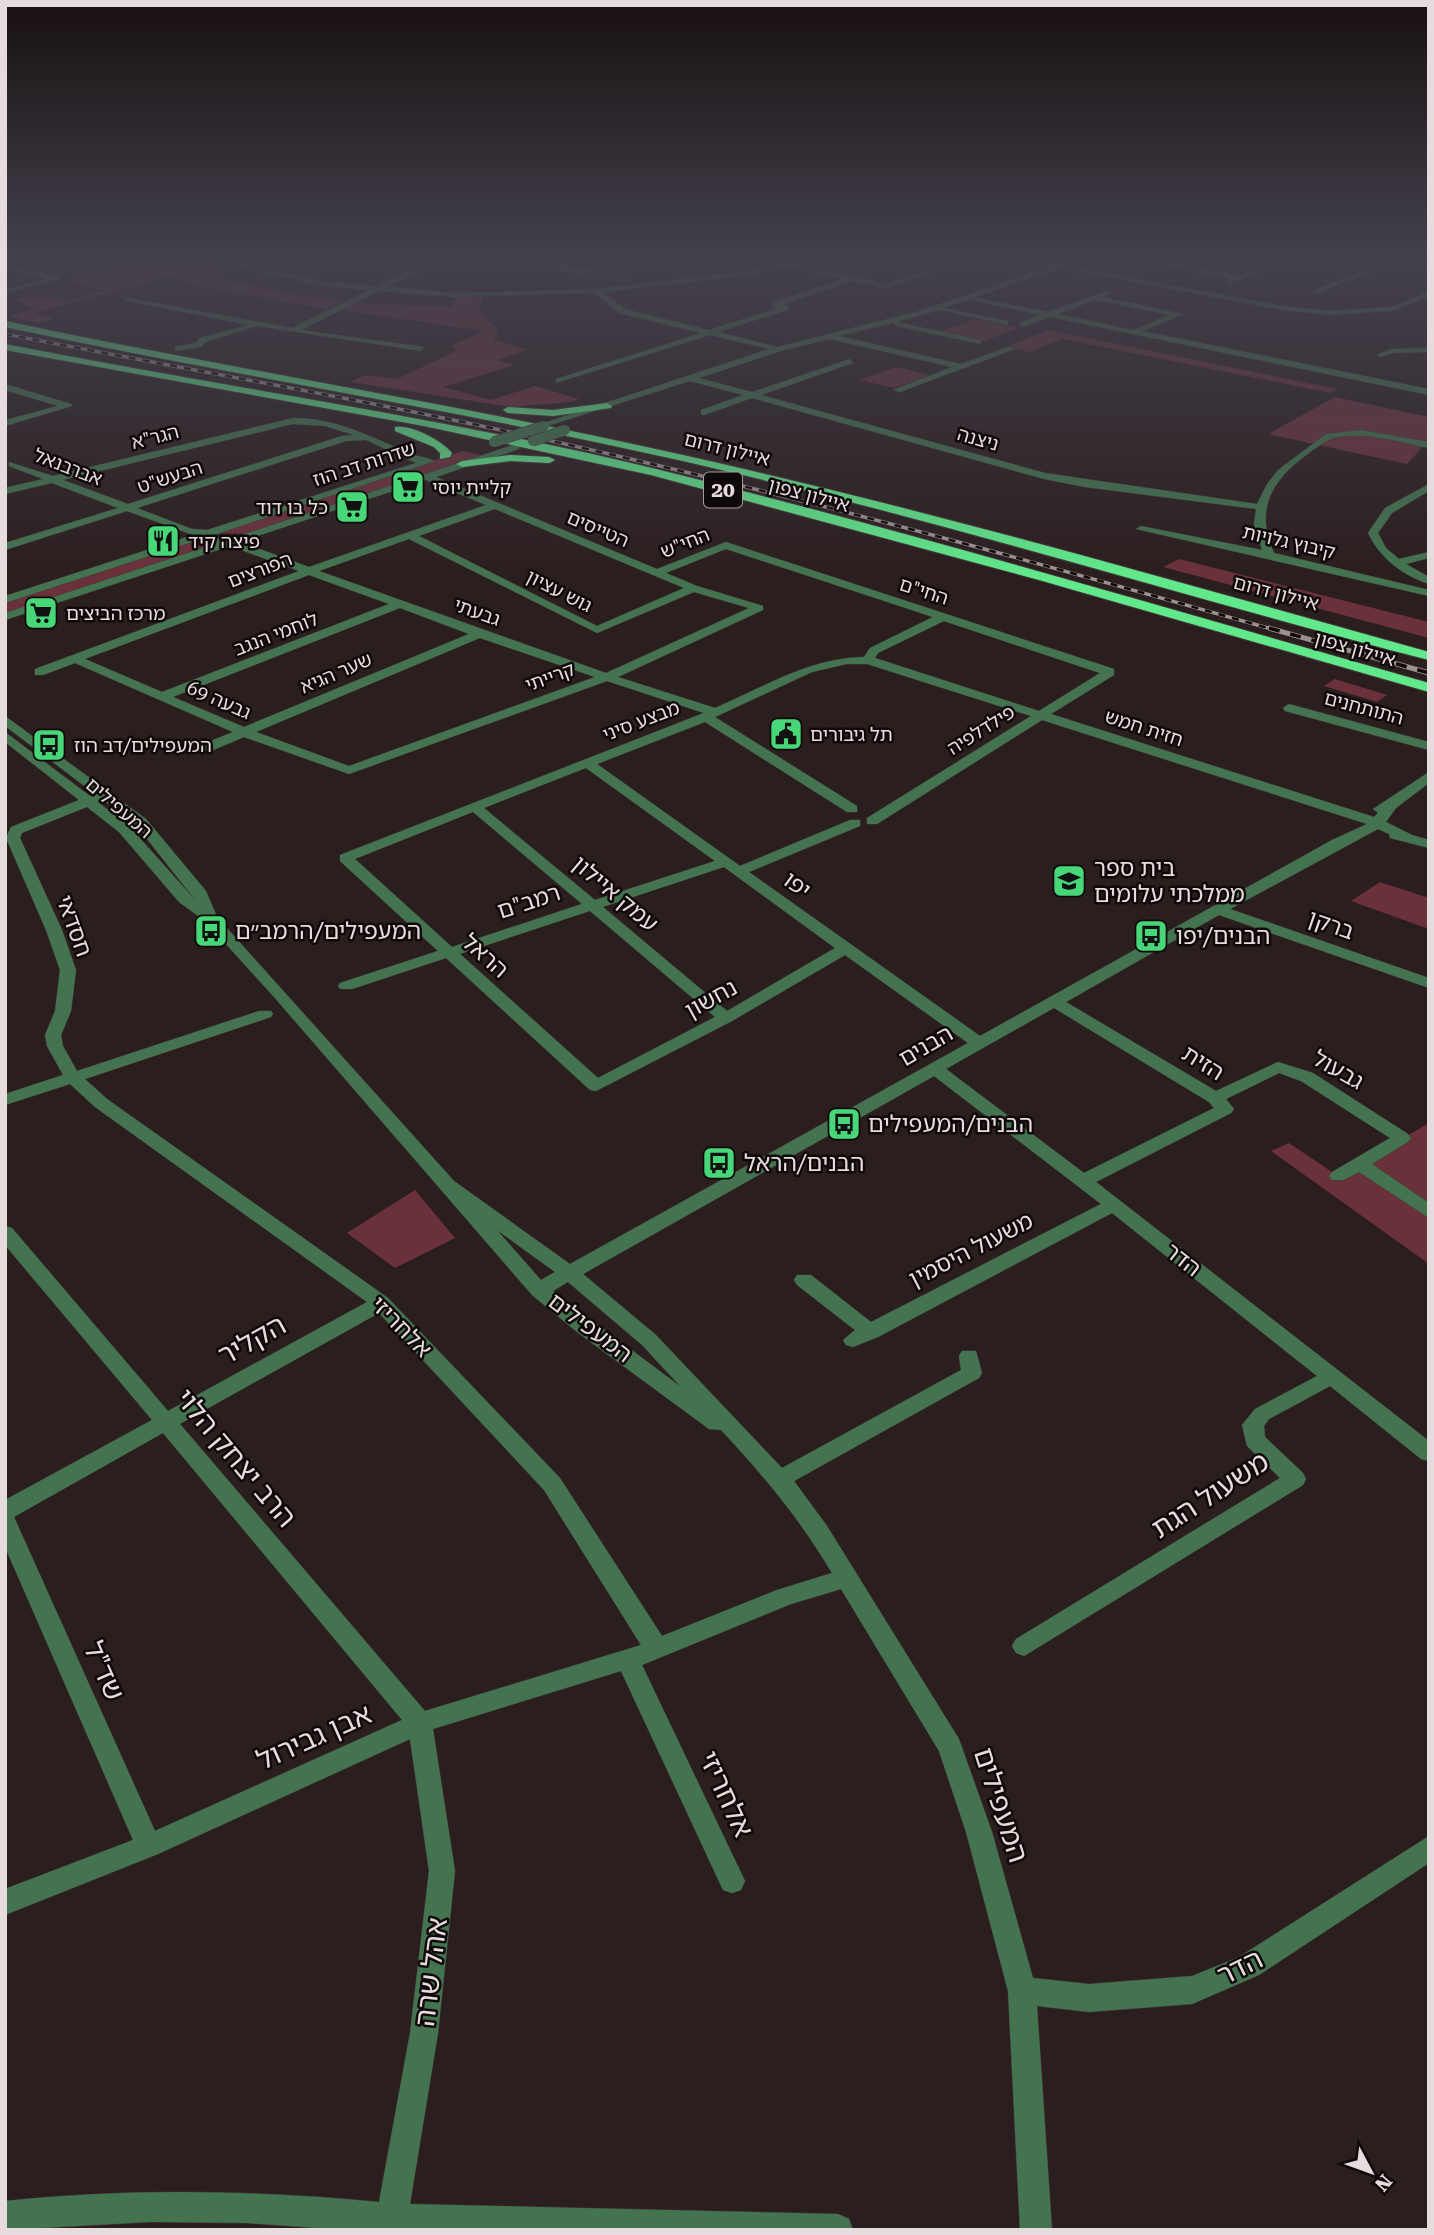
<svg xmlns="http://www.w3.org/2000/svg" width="1434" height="2235" font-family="'Roboto Serif','Noto Sans Hebrew',serif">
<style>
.green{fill:#6b313b}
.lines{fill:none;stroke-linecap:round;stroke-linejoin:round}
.minor-casing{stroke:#45393a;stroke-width:1}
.highway-casing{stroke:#45393a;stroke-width:2}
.minor{fill:#43744f;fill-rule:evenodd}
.highway{fill:#61e88b;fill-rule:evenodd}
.rail-far1-casing{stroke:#9d9293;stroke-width:3.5}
.rail-casing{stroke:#9d9293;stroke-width:5}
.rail-far1{stroke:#0f090a;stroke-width:2.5;stroke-dasharray:7;stroke-linecap:butt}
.rail{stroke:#0f090a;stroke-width:3.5;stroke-dasharray:11;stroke-linecap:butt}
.minor-bridge-casing{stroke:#45393a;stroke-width:11;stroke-linecap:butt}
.minor-bridge{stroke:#43744f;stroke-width:10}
.labels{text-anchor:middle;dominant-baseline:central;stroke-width:5;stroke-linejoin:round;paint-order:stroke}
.far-street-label{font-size:19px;fill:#e6dcdd;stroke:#0f090a}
.far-poi-label{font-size:19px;fill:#e6dcdd;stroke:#0f090a;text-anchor:start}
.shield{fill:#0f090a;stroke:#a69d9e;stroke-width:2}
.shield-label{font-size:21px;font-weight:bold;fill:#e6dcdd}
.poi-label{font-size:23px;fill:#e6dcdd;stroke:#0f090a;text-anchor:start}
.street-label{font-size:23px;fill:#e6dcdd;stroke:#0f090a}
.near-street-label{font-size:28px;fill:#e6dcdd;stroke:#0f090a}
</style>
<rect width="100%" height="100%" fill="#2b1e1f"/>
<path class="green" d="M157 259H189L223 267 198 274 284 293 342 301 325 309 179 282 185 280 171 276 34 313 54 319 37 323 9 316 35 309 13 300 26 297 67 300 105 291 67 281Z
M457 297H483L479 312 498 330 494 340 527 350 497 360 514 365 443 387 491 400 535 386 579 399 570 402 511 407 350 382 365 375 397 379 458 350 451 346 483 331 342 310 355 303 451 307Z
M975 319 1019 328 984 341 940 331Z
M1048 330 1338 389 1330 393 1063 339 1030 352 1005 347Z
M896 367 930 375 894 388 860 380Z
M1335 397 1429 417V440L1407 464 1268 434Z
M463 451 485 456 248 534 208 533Z
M190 539 227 541 5 617V600Z
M1179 559 1429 622V638L1163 567Z
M1335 679 1387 695 1377 702 1324 686Z
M1380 882 1429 898V925L1426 928 1351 901Z
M1429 1123V1264L1271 1151 1289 1143 1338 1176Z
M415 1190 455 1238 395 1268 347 1233Z"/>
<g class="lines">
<defs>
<path id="minor" d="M206 259H220L323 282 377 286 415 268 418 272 387 287 455 293 597 289 742 272 798 259H812L796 264 885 284 934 267 941 269 885 288 853 281 783 304 788 306V310L718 332 778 347 919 311 1050 267 1017 259H1033L1282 306 1330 311 1391 307 1429 292V297L1392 311 1330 315 1282 310 1059 268 944 308 1008 321V325L940 310 896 322 981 340V344L896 326 893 323 839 336 961 364 1008 347 1015 349 900 392 893 390 952 367 829 339 781 351 699 378 752 392 850 359 853 363 761 395 1045 473 1257 504 1267 484 1278 470 1326 434 1361 430 1429 442V448C1399 442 1368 432 1338 437 1326 439 1315 449 1305 456 1270 482 1255 511 1274 553L1429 590V596L1136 529 1141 526 1262 550 1254 524 1256 509 1085 487 1044 479 752 398 704 415 701 414V410L743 395 690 381 541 428V424L769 349 710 335 556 383V379L701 333 619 313 595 293 455 297 379 291 301 330 424 347 421 351 257 326 206 342 201 347 175 351V347L195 343 200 338 249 325 127 301 124 297 292 328 369 290 323 286ZM788 266 844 279 773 302V306L778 308 709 330 625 309 603 292 742 276Z
M561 259H568V267L574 269 652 271 574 273 561 270Z
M1138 259H1153L1239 276 1281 259H1291L1229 284 1225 282 1231 279Z
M1302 259C1324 259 1348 269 1369 268 1380 267 1389 259 1401 259L1317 294 1314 290 1363 271Z
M5 265 59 277 60 279 5 293V289L47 279 5 269Z
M1107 291 1111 293 1103 297 1183 314 1142 331 1429 389V395L1050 317 1022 327 1019 323 1040 315 972 300 976 298 1048 312ZM1095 300H1096L1170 315 1133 330 1058 314Z
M1429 348V352L1392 353 1381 357 1377 355 1391 349Z
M5 384 71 404 72 406 5 426V420L58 406 5 390Z
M293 418C336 418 371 437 409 453 417 457 428 457 435 461L208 537 230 539 516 444 519 445V449L436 477 657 569 726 542 1114 669V675L1051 714 1374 817 1378 813 1373 809 1429 772V783L1396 808 1386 822 1412 835 1429 840V848L1390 838 1389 834 1378 829 1230 909 1429 978V988L1219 915 1066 1002 1216 1091 1278 1062 1313 1073 1408 1134 1411 1138 1408 1142 1372 1164 1429 1203V1218L1359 1172 1344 1180H1332L1329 1176 1332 1172 1390 1138 1301 1081 1279 1073 1226 1099 1234 1109 1231 1113 1096 1182 1429 1441V1461L1421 1459 1330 1386 1269 1419 1264 1426 1265 1437 1303 1473 1306 1479 1303 1485 1024 1656 1016 1653 1012 1646 1016 1639 1280 1478 1247 1446 1242 1425 1255 1409 1317 1376 1112 1213 878 1337 853 1347 846 1345 843 1340 855 1330 797 1285 794 1280 797 1275H811L871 1322 1101 1204 934 1076 583 1274 656 1335 782 1468 961 1370 959 1356 962 1351H976L982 1373 979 1378 794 1481 827 1526 959 1739 992 1832 1033 1978 1089 1984 1192 1976 1239 1957 1429 1836V1863L1259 1975 1192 2004 1089 2012 1037 2006 1052 2230H1020L1008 1991 966 1832 939 1751 841 1589 791 1604 642 1665 745 1881 741 1890 732 1893 723 1890 621 1671 433 1729 455 1871 438 2033 410 2204 838 2214 849 2219 853 2230H345L247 2223 150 2222 5 2230V2201C130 2188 254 2190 379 2202L410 2033 429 1871 410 1739 158 1854 5 1915V1889L133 1840 5 1547V1500L152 1420 5 1245V1226L12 1228 168 1411 367 1302 95 1107 70 1084 5 1105V1094L63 1075 47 1046 45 1035 55 1011 60 970 46 930 6 838 11 827 79 800 5 742V732L90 796 95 794 5 726V716L146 819 206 891 217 917 454 1181 570 1264 968 1043 845 955 732 1021 596 1091 590 1090 446 958 352 989H340L338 986 340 983 438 951 340 861V855L704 713 607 681 349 774 244 737 211 751H201V745L233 732 75 663 43 675H35V669L299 571 230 546 5 620V613L215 544 192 542 5 603V596L193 535 127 511 5 550V543L118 508 52 483 5 494V488L43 479 9 466V462L53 476ZM293 424 325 426 354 435 342 436 128 504 63 480ZM366 440 416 463 207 530 192 529 137 508 346 441ZM426 480 486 505 309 567 240 542ZM495 509 684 588 597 626 419 536ZM409 539 597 633 694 592 749 608 606 673 319 571ZM726 549 933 617 870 648 864 657C809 658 764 687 715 708L618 677 763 610V606L697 586 666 573ZM309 575 389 604 162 692 85 659ZM400 608 469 634 244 727 173 697ZM944 621 1100 673 1039 711 875 658 878 653ZM480 638 595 677 349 766 256 732ZM847 664H867L1031 716 867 818V824H877L1042 720 1367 824 1332 840 980 1036 749 872 860 826V820H850L740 866 597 764 705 722 847 812H857V806L715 717 812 672ZM586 768 715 861 595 900 484 808ZM102 799 136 825 196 901 129 826 98 802ZM87 807 119 832 179 902 205 921 274 997 532 1295 577 1332 709 1429 721 1430C764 1476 800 1519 832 1573L777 1590 662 1636 560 1478 388 1298 107 1099 85 1079 271 1017 273 1014 271 1011H259L77 1071 63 1046 61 1035 71 1011 76 970 62 930 20 838 22 833ZM473 812 582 904 452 947 355 859ZM724 867 835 948 727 1011 603 907ZM590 911 715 1017 598 1078 460 954ZM1054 1008 1209 1102 1214 1108 1084 1173 946 1069ZM497 1230 555 1272 541 1280ZM568 1282 642 1345 681 1387 553 1291ZM379 1313 544 1490 641 1645 425 1711 180 1424ZM163 1433 402 1720 155 1831 14 1517Z
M1429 484V491L1392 513 1378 533 1386 548 1399 559 1429 552V558L1406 564 1429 577V584C1402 575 1380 558 1368 533L1385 508Z
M1289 704 1429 742V750L1285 711 1283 708Z"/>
<path id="highway" d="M5 321C230 369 458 404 683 455 934 511 1181 583 1429 652V660C1180 596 934 518 683 461 458 410 230 375 5 327Z
M5 344C222 387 441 417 656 469 915 533 1172 610 1429 683V692L1039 580 651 475 424 426 5 350Z
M607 403 612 406 611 408 553 416 508 413 503 410 508 407 553 410Z
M395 427C412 425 441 440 452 453L450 457 440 459V453L434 447 395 431Z
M511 455 549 457 555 460 549 463 511 461 462 467 456 464 462 461Z"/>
</defs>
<use href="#minor" class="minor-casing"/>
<use href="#highway" class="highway-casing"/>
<use href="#minor" class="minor"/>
<use href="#highway" class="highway"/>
<defs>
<path id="rail-far1" d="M5 334C211 374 418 409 622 457 842 508 1059 569 1275 630"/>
<path id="rail" d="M1269 628 1429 673"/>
</defs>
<use href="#rail-far1" class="rail-far1-casing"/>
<use href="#rail" class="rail-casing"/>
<use href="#rail-far1" class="rail-far1"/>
<use href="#rail" class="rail"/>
<defs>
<path id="minor-bridge" d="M533 441 565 430
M494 442 544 426"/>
</defs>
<use href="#minor-bridge" class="minor-bridge-casing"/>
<use href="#minor-bridge" class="minor-bridge"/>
</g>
<linearGradient id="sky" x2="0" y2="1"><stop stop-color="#181011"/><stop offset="0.45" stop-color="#44414d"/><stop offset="1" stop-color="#44414d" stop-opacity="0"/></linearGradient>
<rect width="1434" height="572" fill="url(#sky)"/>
<defs>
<symbol id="supermarket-square" viewBox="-11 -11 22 22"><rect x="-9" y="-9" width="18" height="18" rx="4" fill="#48d778" stroke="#0f090a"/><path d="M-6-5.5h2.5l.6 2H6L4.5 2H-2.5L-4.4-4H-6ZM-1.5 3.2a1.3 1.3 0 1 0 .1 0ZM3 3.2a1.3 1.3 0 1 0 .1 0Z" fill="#111"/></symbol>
<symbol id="restaurant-square" viewBox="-11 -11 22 22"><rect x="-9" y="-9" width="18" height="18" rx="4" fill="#48d778" stroke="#0f090a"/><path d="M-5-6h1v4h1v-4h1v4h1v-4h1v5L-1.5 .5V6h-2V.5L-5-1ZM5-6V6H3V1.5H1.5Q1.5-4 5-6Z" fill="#111"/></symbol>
<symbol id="civic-square" viewBox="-11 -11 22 22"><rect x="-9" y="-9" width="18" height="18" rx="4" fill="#48d778" stroke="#0f090a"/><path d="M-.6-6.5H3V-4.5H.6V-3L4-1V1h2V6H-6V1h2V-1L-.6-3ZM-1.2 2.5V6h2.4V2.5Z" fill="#111"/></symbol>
<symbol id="bus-square" viewBox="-11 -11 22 22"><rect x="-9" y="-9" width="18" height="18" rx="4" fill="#48d778" stroke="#0f090a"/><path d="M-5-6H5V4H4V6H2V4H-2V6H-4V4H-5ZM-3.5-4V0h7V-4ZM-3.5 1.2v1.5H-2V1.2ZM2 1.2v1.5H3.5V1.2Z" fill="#111"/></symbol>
<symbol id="school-square" viewBox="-11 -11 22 22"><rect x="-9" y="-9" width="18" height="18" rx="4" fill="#48d778" stroke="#0f090a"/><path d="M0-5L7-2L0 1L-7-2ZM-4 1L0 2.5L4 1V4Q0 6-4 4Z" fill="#111"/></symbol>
</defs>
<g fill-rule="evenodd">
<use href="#supermarket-square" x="389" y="468" width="38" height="38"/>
<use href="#supermarket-square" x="333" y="488" width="38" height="38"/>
<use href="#restaurant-square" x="144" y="522" width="38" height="38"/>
<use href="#supermarket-square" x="22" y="594" width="38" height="38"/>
<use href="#civic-square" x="767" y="715" width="38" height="38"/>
<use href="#bus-square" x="30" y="726" width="38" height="38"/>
<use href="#school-square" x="1050" y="862" width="38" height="38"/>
<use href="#bus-square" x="192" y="912" width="38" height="38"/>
<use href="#bus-square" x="1132" y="917" width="38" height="38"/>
<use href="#bus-square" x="825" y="1105" width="38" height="38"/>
<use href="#bus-square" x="700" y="1144" width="38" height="38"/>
</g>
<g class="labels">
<g class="far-street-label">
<text transform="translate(155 437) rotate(-14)">הגר"א</text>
<text transform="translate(978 439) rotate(16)">ניצנה</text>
<text transform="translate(727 449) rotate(14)">איילון דרום</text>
<text transform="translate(364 464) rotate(-18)">שדרות דב הוז</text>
<text transform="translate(68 467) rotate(21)">אברבנאל</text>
<text transform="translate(170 477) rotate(-18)">הבעש"ט</text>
<text transform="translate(809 495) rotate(15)">איילון צפון</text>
<text transform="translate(598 529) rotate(23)">הטייסים</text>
<text transform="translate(1289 542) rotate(13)">קיבוץ גלויות</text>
<text transform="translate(685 543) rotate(-22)">החי"ש</text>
<text transform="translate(260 570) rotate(-21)">הפורצים</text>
<text transform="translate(559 591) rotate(27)">גוש עציון</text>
<text transform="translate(924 591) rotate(18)">החי"ם</text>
<text transform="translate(1276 593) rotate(15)">איילון דרום</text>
<text transform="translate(477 612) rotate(20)">גבעתי</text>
<text transform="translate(276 634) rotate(-21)">לוחמי הנגב</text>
<text transform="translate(1355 649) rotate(16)">איילון צפון</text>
<text transform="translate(336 673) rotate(-23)">שער הגיא</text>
<text transform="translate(550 677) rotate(-20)">קרייתי</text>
<text transform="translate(219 700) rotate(24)">גבעה 69</text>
<text transform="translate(1364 708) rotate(15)">התותחנים</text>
<text transform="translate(641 721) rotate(-21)">מבצע סיני</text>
<text transform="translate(1144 728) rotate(18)">חזית חמש</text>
<text transform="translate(981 730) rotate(-32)">פילדלפיה</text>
<text transform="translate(119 808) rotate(41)">המעפילים</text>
</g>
<g class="far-poi-label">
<text x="432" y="487">קליית יוסי</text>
<text x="328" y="507" text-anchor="end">כל בו דוד</text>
<text x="188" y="541">פיצה קיד</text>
<text x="66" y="613">מרכז הביצים</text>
<text x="810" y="734">תל גיבורים</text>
<text x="74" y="745">המעפילים/דב הוז</text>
</g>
<rect class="shield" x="704" y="472.5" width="38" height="35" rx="5"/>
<g class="shield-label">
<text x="723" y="490">20</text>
</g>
<g class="poi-label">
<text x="1094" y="868">בית ספר<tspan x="1094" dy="26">ממלכתי עלומים</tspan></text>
<text x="235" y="931">המעפילים/הרמב״ם</text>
<text x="1176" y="936">הבנים/יפו</text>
<text x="868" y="1124">הבנים/המעפילים</text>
<text x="744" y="1163">הבנים/הראל</text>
</g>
<g class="street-label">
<text transform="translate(797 885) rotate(36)">יפו</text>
<text transform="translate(615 894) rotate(40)">עמק איילון</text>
<text transform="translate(529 902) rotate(-18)">רמב"ם</text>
<text transform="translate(1331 925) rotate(19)">ברקן</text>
<text transform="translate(74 926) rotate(70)">חסדאי</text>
<text transform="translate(485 956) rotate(42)">הראל</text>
<text transform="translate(711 999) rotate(-29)">נחשון</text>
<text transform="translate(926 1046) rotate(-30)">הבנים</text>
<text transform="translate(1203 1063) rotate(32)">הזית</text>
<text transform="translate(1338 1070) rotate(30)">גבעול</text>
<text transform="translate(971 1250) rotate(-27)">משעול היסמין</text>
<text transform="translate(1183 1260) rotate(38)">הדר</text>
<text transform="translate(401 1327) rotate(45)">אלחריזי</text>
<text transform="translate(590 1328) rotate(37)">המעפילים</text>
</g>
<g class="near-street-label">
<text transform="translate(252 1340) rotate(-29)">הקליר</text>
<text transform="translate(236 1458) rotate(50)">הרב יצחק הלוי</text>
<text transform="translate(1210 1495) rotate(-33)">משעול הגת</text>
<text transform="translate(104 1671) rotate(66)">שד"ל</text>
<text transform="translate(314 1737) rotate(-24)">אבן גבירול</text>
<text transform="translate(726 1794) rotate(65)">אלחריזי</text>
<text transform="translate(1001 1805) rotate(72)">המעפילים</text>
<text transform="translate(1240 1967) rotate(-26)">הדר</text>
<text transform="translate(431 1972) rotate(-83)">אהל שרה</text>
</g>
</g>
<rect width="1434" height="2235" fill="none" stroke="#e6dcdd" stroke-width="14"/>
<g transform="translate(1371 2172) rotate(131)" stroke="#0f090a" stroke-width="5" paint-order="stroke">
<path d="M0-5L12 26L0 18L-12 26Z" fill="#e6dcdd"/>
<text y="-10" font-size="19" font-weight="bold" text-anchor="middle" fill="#e6dcdd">N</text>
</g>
</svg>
